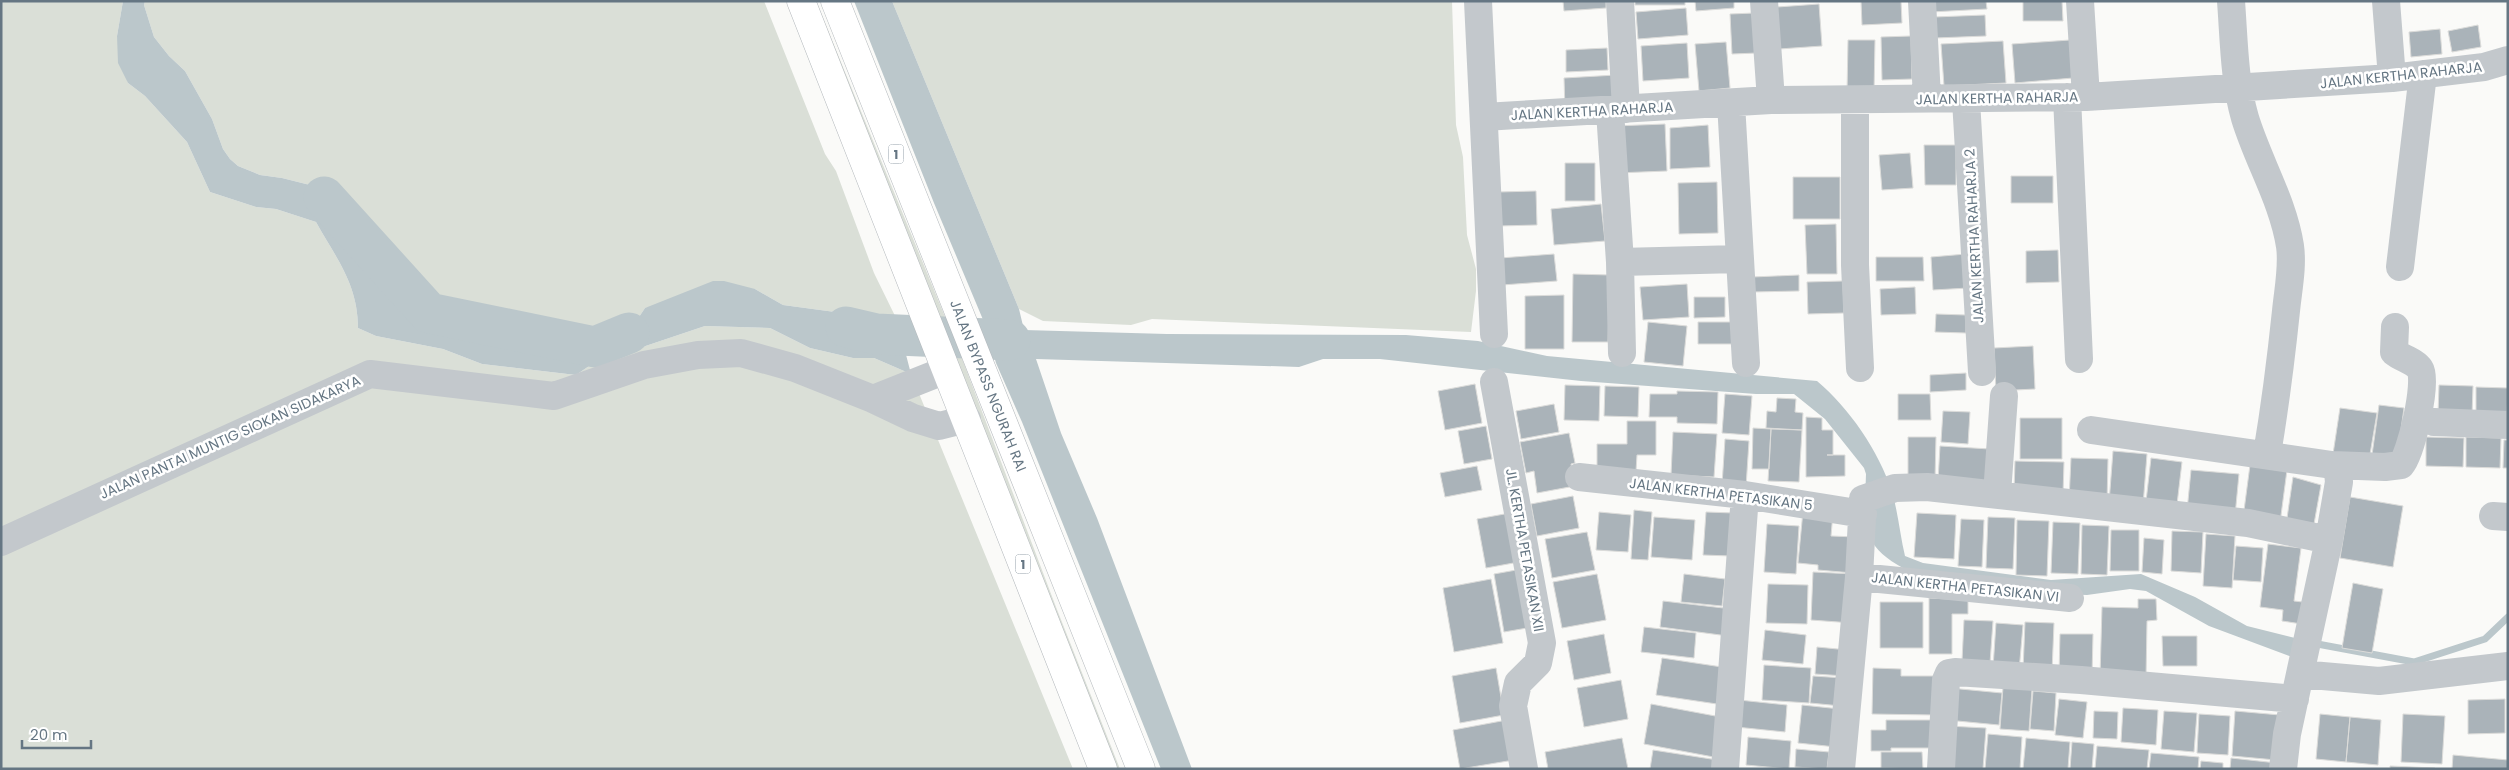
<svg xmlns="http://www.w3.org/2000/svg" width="2509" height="770" font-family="Poppins,sans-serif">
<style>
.green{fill:#dadfd7}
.water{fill:#bbc7cb}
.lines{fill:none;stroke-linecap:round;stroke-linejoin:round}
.stream{stroke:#bbc7cb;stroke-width:7}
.river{stroke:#bbc7cb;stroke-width:41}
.building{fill:#aab3b9;stroke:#dcdcda}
.highway-casing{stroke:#b4b9bd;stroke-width:29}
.minor{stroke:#c3c8cc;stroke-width:28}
.highway{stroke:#fff;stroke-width:28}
.labels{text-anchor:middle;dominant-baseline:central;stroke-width:5;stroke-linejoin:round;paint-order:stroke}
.shield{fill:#fff;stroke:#939fa8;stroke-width:1}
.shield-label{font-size:12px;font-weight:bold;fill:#657683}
.street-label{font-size:14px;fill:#657683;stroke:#fff}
</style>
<rect width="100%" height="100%" fill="#fafaf8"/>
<path class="green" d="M1 1H123L117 36 128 83 145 96 187 142 210 192 256 207 276 209 316 222C336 258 358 284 358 328L376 336 443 349 482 364 576 375 592 364 705 326 770 328 810 348 853 358H874L911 374 1073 769H1Z
M145 1H764L825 154 836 171 874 273 897 320 889 327H880L850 314 783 305 755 289 645 308 639 317 606 334 560 348 397 300 380 284 375 274 352 214 330 190 282 178 260 175 238 166 230 159 223 149 212 119 185 71 169 56 154 37 144 5Z
M810 1H816L961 356 1056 607 1120 769H1115Z
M892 1H1452L1456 125 1463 157 1467 235 1476 269V291L1471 332 1152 319 1131 325 1043 321 1019 309Z"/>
<path class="water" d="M123 1H145L144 5 154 37 169 56 185 71 212 119 223 149 230 159 238 166 260 175 282 178 330 190 352 214 375 274 380 284 397 300 560 348 606 334 639 317 645 308 713 281H724L755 289 783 305 850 314 880 327H889L897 320 911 374 874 358H853L810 348 770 328 705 326 592 364 576 375 482 364 443 349 376 336 358 328C358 284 336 258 316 222L276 209 256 207 210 192 187 142 145 96 128 83 118 63 117 36Z
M854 1H892L1019 309 1024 330 1167 334 1406 335 1478 341 1547 356 1817 381C1849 408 1879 451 1892 492 1898 512 1900 535 1905 556L1923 563 2051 580 2141 574 2195 597 2247 626 2299 639 2292 657 2209 626 2146 591 2130 589 2087 595 2056 594 1919 576C1861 549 1864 533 1866 474L1864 468 1825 419 1794 394H1756L1581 381 1380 359H1323L1299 367 1036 359 1061 433 1097 518 1192 769H1161L1022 422 996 363 984 322 934 203Z"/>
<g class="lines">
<path class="stream" d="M2312 643 2414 662 2485 639 2508 617"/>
<path class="river" d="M324 197 429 313 595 347 629 333
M846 327 876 334 1010 340"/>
</g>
<path class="building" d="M1563 1H1606V8L1564 11Z
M1635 1H1685V5H1635Z
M1695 1H1734V8L1696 11Z
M1861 1H1901L1902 23 1862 25Z
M1930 1H1986L1987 9 1931 12Z
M2023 1H2062L2063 21H2023Z
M1819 4 1822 46 1779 49 1777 7Z
M1686 8 1688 35 1638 39 1636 12Z
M1755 13 1757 53 1732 54 1730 14Z
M1985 15 1986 36 1935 38 1934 17Z
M2478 25 2481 47 2452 52 2448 31Z
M2440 29 2442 54 2411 57 2409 32Z
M1911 36 1912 79 1882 80 1881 37Z
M1848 40H1875L1874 93H1847Z
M2070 40 2073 78 2015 83 2012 44Z
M2003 41 2006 83 1944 86 1941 44Z
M1726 42 1730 88 1699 91 1695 44Z
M1687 43 1689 78 1643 81 1641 46Z
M1607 48 1608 70 1566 72V50Z
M1616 75 1618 107 1565 110 1564 78Z
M1665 124 1667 171 1616 173 1615 126Z
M1708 125 1710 167 1670 169V128Z
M1924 145H1956V185H1925Z
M1910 153 1913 188 1882 190 1879 155Z
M1565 163H1595V201H1565Z
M2011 176H2053V203H2011Z
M1793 177H1840V219H1793Z
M1717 182 1718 233 1679 234 1678 183Z
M1536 191 1537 225 1499 226 1498 192Z
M1601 204 1605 241 1554 245 1551 209Z
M1836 224 1837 274H1807L1805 225Z
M2058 250 2059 282 2026 283V251Z
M1554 254 1557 281 1502 285 1500 258Z
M1966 254 1968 288 1933 290 1931 257Z
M1876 257H1923L1924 281H1876Z
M1573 274 1610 275 1608 342H1572Z
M1799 275V291L1752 292V277Z
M1843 281 1844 313 1808 314 1807 282Z
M1687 284 1689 317 1643 320 1640 287Z
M1915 287 1916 314 1881 315 1880 289Z
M1564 295V349H1525V296Z
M1694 297H1725V317L1694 318Z
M1936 314 1966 315V333L1935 332Z
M1648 322 1687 326 1683 366 1644 362Z
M1698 322H1737V344H1698Z
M2033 346 2035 389 1996 391 1994 348Z
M1966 373V390L1930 392V375Z
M1475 384 1482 423 1445 430 1438 391Z
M1565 385 1600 386 1599 421 1564 420Z
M2439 385 2473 386 2472 416 2438 415Z
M1605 386 1639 387 1638 417 1604 416Z
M2476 387 2508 388 2507 418 2476 417Z
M1677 391 1718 392 1717 424 1677 423V417H1649L1650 394H1677Z
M1725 394 1752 396 1749 435 1722 433Z
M1898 394H1930L1931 420H1898Z
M1777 398 1796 399 1795 412 1803 413 1802 430 1766 428 1767 411 1776 412Z
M1554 404 1559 432 1521 439 1516 411Z
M2379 405 2404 408 2396 465 2371 462Z
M2340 408 2377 413 2369 460 2333 454Z
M1943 411 1970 412 1968 444 1941 442Z
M1806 417 1822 418V430H1833V455H1827H1845V476L1806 477Z
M2020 418H2062V459H2020Z
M1627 421H1656V455H1637L1636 471H1597V444H1627Z
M1486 426 1492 459 1464 464 1458 431Z
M1753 428 1771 429 1769 469H1752Z
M1771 429 1802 430 1799 482 1768 481Z
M1673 432 1717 434 1714 477 1671 475Z
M1569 433 1575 463 1571 464 1575 486 1537 493 1534 471 1526 473 1520 442Z
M1908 437H1936L1935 479H1908Z
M2426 437 2464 438 2463 467 2426 466Z
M2466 437 2501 438 2500 468 2466 467Z
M1725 439 1749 441 1746 487 1722 485Z
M2504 440H2508V468H2503Z
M1940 446 1990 449 1988 484 1938 481Z
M2113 451 2147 454 2143 506 2109 503Z
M2071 458 2108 459 2107 503 2069 501Z
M2151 458 2182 462 2176 513 2145 510Z
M2015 461 2064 462 2063 494 2014 493Z
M2250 465 2287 470 2280 523 2243 518Z
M1477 466 1482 490 1445 497 1440 473Z
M2191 470 2239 474 2235 516 2187 511Z
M2293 477 2321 485 2314 524 2286 525Z
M1573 496 1579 528 1537 536 1531 504Z
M2350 497 2403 506 2393 567 2340 558Z
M1634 510 1652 512 1648 560 1631 559Z
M1803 511 1833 513 1831 536 1856 537 1853 573 1818 570V565L1798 563Z
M1599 512 1631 515 1628 552 1596 550Z
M1706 512 1734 513 1731 556 1703 555Z
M1510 513 1519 562 1486 568 1477 519Z
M1917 513 1956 515 1954 559 1914 557Z
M1654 517 1695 520 1692 560 1651 557Z
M1988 517 2015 518 2013 569 1986 568Z
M1961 519 1984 520 1982 567 1958 566Z
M2017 520 2049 521 2047 576 2016 575Z
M2053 522 2080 523 2078 574 2051 573Z
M1767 524 1799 526 1796 574 1764 572Z
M2082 525 2109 526 2107 575 2081 574Z
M2111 530H2139V571H2110Z
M2172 531 2203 532 2201 573 2171 571Z
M1587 532 1595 570 1552 578 1545 539Z
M2206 534 2235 536 2232 588 2203 586Z
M2144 538 2164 540 2162 574 2142 572Z
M2268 544 2301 548 2294 601 2311 603 2308 625 2282 621 2283 610 2260 607Z
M2236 546 2263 548 2261 582 2233 580Z
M1522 569 1533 627 1504 632 1494 574Z
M1813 572 1854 574 1852 623 1811 620Z
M1597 574 1606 620 1562 628 1553 582Z
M1684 574 1725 579 1722 606 1681 602Z
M1491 579 1503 643 1454 652 1443 588Z
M2353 583 2383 589 2372 653 2342 648Z
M1768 584 1808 585 1807 624 1766 623Z
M1929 598 1968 600V614H1952V654H1929Z
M2138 599H2156L2157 620 2147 621 2146 678 2100 677 2102 607 2138 608Z
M1663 601 1732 609 1728 636 1660 627Z
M1880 602H1923V648H1880Z
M1964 620 1993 621 1990 663 1962 661Z
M2025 622 2054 623 2052 672 2023 671Z
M1996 623 2023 625 2019 671 1993 668Z
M1644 627 1696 633 1694 658 1641 652Z
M1765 630 1806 635 1803 664 1762 660Z
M1604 634 1611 673 1574 680 1567 641Z
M2060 634H2093L2092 676 2059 675Z
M2162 636H2197V666H2163Z
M1817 647 1848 650 1845 676 1815 674Z
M1662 658 1722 667 1717 704 1656 695Z
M1764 665 1811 668 1809 703 1762 700Z
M1496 668 1504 715 1460 723 1452 676Z
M1873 668 1901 669V676H1935L1934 715 1872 714Z
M1813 676 1844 678 1841 706 1810 703Z
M1621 680 1628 719 1584 727 1577 688Z
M2003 687 2032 689 2029 731 2000 729Z
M1950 688 2002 693 1999 725 1947 720Z
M2033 691 2056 693 2054 731 2030 729Z
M2059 699 2087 702 2083 738 2055 735Z
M2505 699V733L2468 734V700Z
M1739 700 1787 705 1785 732 1736 727Z
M1651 704 1726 718 1719 758 1644 744Z
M1802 705 1840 709 1836 747 1798 743Z
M2123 708 2158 710 2156 745 2121 742Z
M2094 711 2118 712 2117 739 2093 738Z
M2164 711 2197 713 2194 752 2161 749Z
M2235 711 2280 715 2276 760 2232 756Z
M2199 714 2230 716 2228 755 2197 753Z
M2320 714 2350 717 2346 762 2316 759Z
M2403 714 2445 716 2442 764 2401 762Z
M2350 717 2381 720 2378 765 2346 762Z
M1507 720 1514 760 1460 769 1453 730Z
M1886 720H1935V748H1891V751H1871V730H1886Z
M1948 726 1986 728 1983 769H1946Z
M1988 734 2022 737 2020 769H1985Z
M1748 737 1791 741 1789 769 1746 765Z
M1622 738 1628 769H1548L1545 752Z
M2026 738 2070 742 2068 769H2023Z
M2072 742 2094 744 2092 769H2070Z
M2097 746 2149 750 2147 769H2095Z
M1796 749 1829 752 1827 769 1795 767Z
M1653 750 1724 761 1723 769H1650Z
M1881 752H1922L1923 769 1881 768Z
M2151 753 2199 757 2198 769H2149Z
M2453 755 2508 760V769H2452Z
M2231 758 2277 763 2276 769H2230Z
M2201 761 2223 763V769H2200Z
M2390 766 2435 768V769H2390Z"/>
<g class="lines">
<defs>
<g id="highway">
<path d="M801 1 1103 769"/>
<path id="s1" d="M835 1 1141 769"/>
</g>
</defs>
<use href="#highway" class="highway-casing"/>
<path class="minor" d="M1478 1 1494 334
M1620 1 1626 109
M1764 1 1771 100
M1922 1 1927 98
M2080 1 2086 97
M2231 1C2234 40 2234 80 2245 118 2258 161 2283 201 2290 246 2293 267 2288 290 2286 311 2281 359 2275 406 2267 454
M2386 1 2392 78
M2067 97 2079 359
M1855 100V265L1860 368
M1966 100 1982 372
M1731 103 1746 363
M1610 111 1620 262 1622 353
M1484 117 1771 100 2086 97 2392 78 2484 67 2508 60
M1620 262 1739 259
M2400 267 2423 74
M1494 382 1542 643 1538 663 1518 683 1513 706 1524 769
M873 399 946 370
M2434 422 2508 425
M2091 430 2332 465 2385 467 2401 465C2411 454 2428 381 2420 369 2415 361 2401 358 2394 352L2395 327
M1579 477 1745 495 1863 514
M1997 494 2004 396
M2493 516 2508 517
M1 542 370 374 554 396 644 365 698 355 741 353 795 368 873 399 913 418 939 426 967 419
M1859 577 2070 598
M2300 674 2379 681 2508 666
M1725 769 1745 495
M1841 769 1859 577 1863 499 1895 488 1927 487 2248 523 2329 540
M1941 769 1946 680 1949 673 1955 672 2081 680 2295 699
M2283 769 2287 734 2329 540 2339 482 2338 472 2332 465"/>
<use href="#highway" class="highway"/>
</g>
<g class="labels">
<g class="shield">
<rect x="888.5" y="144.5" width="15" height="19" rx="4"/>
<rect x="1015.5" y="554.5" width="15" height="19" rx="4"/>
</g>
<g class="shield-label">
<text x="896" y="154">1</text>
<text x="1023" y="564">1</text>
</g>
<g class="street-label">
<text transform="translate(2401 75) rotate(-6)">JALAN KERTHA RAHARJA</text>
<text transform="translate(1997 98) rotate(-1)">JALAN KERTHA RAHARJA</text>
<text transform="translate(1592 111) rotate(-3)">JALAN KERTHA RAHARJA</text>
<text transform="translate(1974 236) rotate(-93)">JALAN KERTHA RAHARJA 2</text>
<text stroke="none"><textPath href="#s1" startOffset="414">JALAN BYPASS NGURAH RAI</textPath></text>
<text transform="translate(230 437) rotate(-24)">JALAN PANTAI MUNTIG SIOKAN SIDAKARYA</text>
<text transform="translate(1721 494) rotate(7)">JALAN KERTHA PETASIKAN 5</text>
<text transform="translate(1525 550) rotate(80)">JL. KERTHA PETASIKAN XII</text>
<text transform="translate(1965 587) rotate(6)">JALAN KERTHA PETASIKAN VI</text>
</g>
</g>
<rect width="2509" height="770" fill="none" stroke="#657683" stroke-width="5"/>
<path d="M22 740v8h69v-8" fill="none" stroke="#657683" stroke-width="2.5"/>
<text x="30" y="740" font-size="15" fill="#657683" stroke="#ffffff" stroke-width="4" paint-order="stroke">20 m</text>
</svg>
